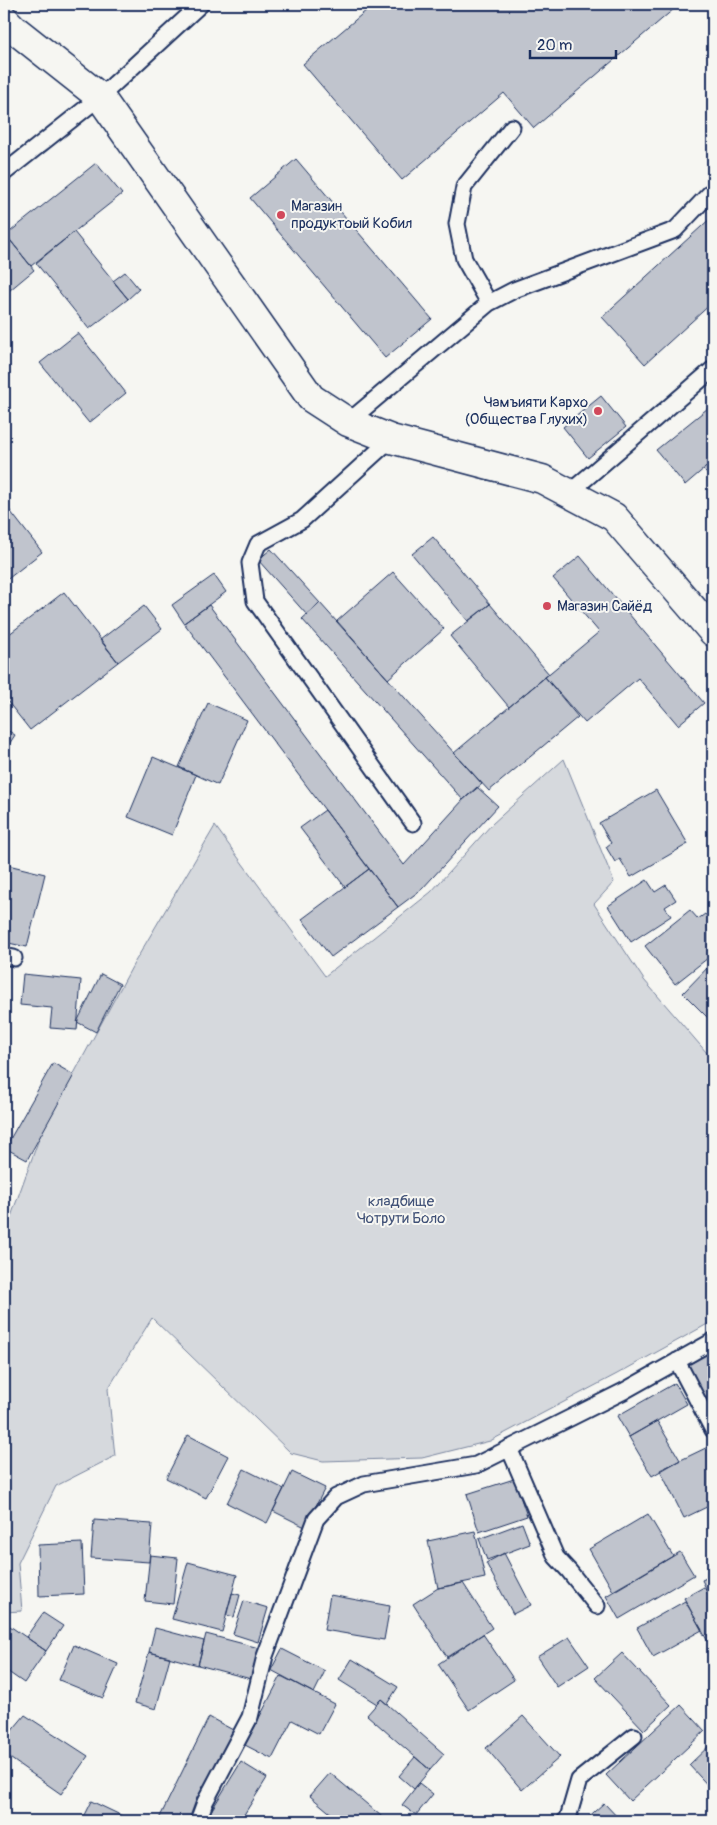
<svg xmlns="http://www.w3.org/2000/svg" width="717" height="1825" font-family="Pangolin,sans-serif">
<style>
.green{fill:#d6d9dd;stroke:#78849e}
.building{fill:#c0c4cd;stroke:#1b2f5e}
.lines{fill:none;stroke-linecap:round;stroke-linejoin:round}
.lane-casing{stroke:#1b2f5e;stroke-width:19}
.secondary-casing{stroke:#1b2f5e;stroke-width:31}
.lane{stroke:#f6f6f2;stroke-width:15}
.secondary{stroke:#f6f6f2;stroke-width:28}
.poi-dot{fill:#d1495b;stroke:#f6f6f2;stroke-width:2}
.labels{text-anchor:middle;dominant-baseline:central;stroke-width:4;stroke-linejoin:round;paint-order:stroke}
.poi-label{font-size:15px;fill:#1b2f5e;stroke:#f6f6f2;text-anchor:start}
.park-label{font-size:15px;fill:#405177;stroke:#f6f6f2}
</style>
<rect width="100%" height="100%" fill="#f6f6f2"/>
<filter id="ink" filterUnits="userSpaceOnUse"><feTurbulence type="fractalNoise" baseFrequency=".02" numOctaves="2"/><feDisplacementMap in="SourceGraphic" scale="10" xChannelSelector="R" yChannelSelector="G"/><feConvolveMatrix kernelMatrix="1 2 1 2 8 2 1 2 1" color-interpolation-filters="sRGB"/></filter>
<g filter="url(#ink)">
<path class="green" d="M564 759 614 882 594 904 644 980 713 1060V1321L617 1374 490 1441 422 1458 323 1461 291 1453 152 1318 108 1389 115 1456 56 1486 18 1563 22 1611 4 1612V1236L40 1136 133 965 215 826 325 976 431 892 492 824Z"/>
<path class="building" d="M374 4H672L675 8 534 128 504 93 402 180 303 64Z
M296 159 432 319 385 358 250 198Z
M96 163 122 194 31 266 6 235Z
M713 216V302L645 364 602 317Z
M74 232 128 299 89 329 36 263Z
M6 235 34 270 4 295V236Z
M125 272 139 289 128 299 113 281Z
M78 333 126 393 89 423 40 363Z
M601 396 626 427 588 458 563 427Z
M713 404V461L685 485 656 450Z
M713 461V476L711 478 703 470Z
M4 503 42 552 4 582Z
M433 537 490 604 468 621 412 554Z
M271 549 320 603 307 615 258 560Z
M580 556 704 703 678 725 638 678 585 723 545 677 599 632 553 578Z
M393 572 444 629 388 679 337 621Z
M214 575 226 592 184 623 172 605Z
M64 592 118 662 30 730 4 697V638Z
M320 603 482 784 463 800 302 619Z
M490 604 549 674 509 707 450 636Z
M209 605 404 865 463 800 477 787 498 806 422 889 398 907 184 623Z
M144 606 162 629 118 662 100 640Z
M545 677 578 717 489 791 454 753Z
M208 703 247 720 218 785 179 767Z
M4 728 15 735 4 752Z
M153 757 196 775 172 835 128 817Z
M656 790 688 844 631 877 620 859 615 862 606 847 611 843 599 823Z
M325 810 369 869 345 887 300 828Z
M4 864 45 874 27 947 4 942Z
M369 869 398 907 331 957 302 919Z
M647 880 655 892 666 885 676 900 665 907 671 916 631 942 608 906Z
M690 910 698 919 705 914 713 923V954L675 984 645 946Z
M713 962V1023L683 993Z
M23 974 81 980 77 1030 50 1028 52 1008 20 1005Z
M101 974 120 984 96 1032 77 1022Z
M53 1063 74 1075 27 1160 5 1148Z
M713 1351V1395L705 1400 686 1366Z
M675 1383 687 1404 629 1437 617 1416Z
M657 1421 680 1460 652 1476 629 1437Z
M188 1435 228 1456 206 1498 166 1478Z
M712 1445 713 1504 684 1518 660 1470Z
M244 1469 284 1489 267 1523 227 1503Z
M292 1472 325 1488 305 1527 273 1511Z
M514 1479 527 1516 479 1532 467 1494Z
M648 1514 673 1556 613 1591 589 1549Z
M94 1520 152 1524 149 1562 91 1558Z
M522 1523 530 1544 487 1560 479 1539Z
M475 1531 485 1578 438 1588 428 1541Z
M82 1543 84 1594 39 1596 38 1545Z
M680 1552 694 1575 619 1619 606 1596Z
M504 1553 531 1605 513 1614 486 1563Z
M150 1555 178 1558 173 1604 145 1601Z
M188 1562 237 1575 222 1632 172 1619Z
M713 1575V1603L702 1580Z
M463 1583 492 1628 447 1657 413 1604 438 1588Z
M704 1587 713 1603V1651L684 1598Z
M232 1593 240 1595 234 1617 226 1615Z
M330 1595 390 1606 384 1640 324 1630Z
M244 1601 268 1608 258 1642 233 1634Z
M685 1601 702 1630 653 1657 637 1628Z
M43 1613 63 1626 46 1651 26 1637Z
M4 1622 46 1651 24 1683 4 1669Z
M155 1628 204 1641 198 1665 149 1652Z
M206 1634 259 1648 251 1679 198 1665Z
M483 1634 514 1680 469 1710 438 1664Z
M569 1637 589 1666 557 1687 537 1657Z
M74 1645 118 1664 103 1698 59 1680Z
M282 1649 325 1671 314 1693 271 1670Z
M149 1652 170 1657 156 1709 135 1703Z
M622 1653 671 1705 644 1730 595 1678Z
M352 1659 398 1687 387 1704 381 1699 377 1704 339 1680Z
M281 1676 335 1704 319 1734 292 1720 272 1759 245 1745Z
M381 1699 444 1754 430 1770 367 1715Z
M681 1705 705 1731 630 1801 606 1775Z
M25 1715 88 1756 61 1794 4 1754V1740Z
M523 1716 560 1757 522 1790 486 1748Z
M209 1717 233 1730 189 1821H158Z
M713 1742V1791L689 1765Z
M415 1757 430 1770 414 1789 399 1776Z
M241 1762 267 1778 240 1821H218L208 1816Z
M330 1773 387 1821H340L310 1796Z
M419 1783 433 1794 416 1815 402 1805Z
M91 1801 133 1821H81Z
M604 1803 621 1821H584Z"/>
<g class="lines">
<defs>
<path id="lane" d="M4 173 100 97 201 4
M489 303 464 259 457 224 464 187 512 127
M348 422 489 303 514 290 675 230 713 190
M391 439 302 520 258 544 250 563 255 601 413 823
M569 493 713 369
M4 956 14 958
M677 1361 713 1430
M509 1448 556 1557 569 1571 597 1606
M198 1821 205 1802 250 1717 265 1656 316 1519 336 1497 364 1484 476 1465 624 1391 713 1341
M565 1821 568 1818 579 1780 634 1736"/>
<path id="secondary" d="M4 19 14 29 100 97 311 398 348 422 391 439 542 479 614 517 713 632"/>
</defs>
<use href="#lane" class="lane-casing"/>
<use href="#secondary" class="secondary-casing"/>
<use href="#lane" class="lane"/>
<use href="#secondary" class="secondary"/>
</g>
</g>
<g class="poi-dot">
<circle cx="281" cy="215" r="5"/>
<circle cx="598" cy="411" r="5"/>
<circle cx="547" cy="606" r="5"/>
</g>
<g class="labels">
<g class="poi-label">
<text x="291" y="206">Магазин<tspan x="291" dy="17">продуктоый Кобил</tspan></text>
<text x="588" y="402" text-anchor="end">Чамъияти Кархо<tspan x="588" dy="17">(Общества Глухих)</tspan></text>
<text x="557" y="606">Магазин Сайёд</text>
</g>
<g class="park-label">
<text x="401" y="1201">кладбище<tspan x="401" dy="17">Чотрути Боло</tspan></text>
</g>
</g>
<rect width="717" height="1825" fill="none" stroke="#f6f6f2" stroke-width="20"/>
<rect x="10" y="10" width="697" height="1805" fill="none" stroke="#1b2f5e" stroke-width="2" filter="url(#ink)"/>
<path d="M530 50v8h86v-8" fill="none" stroke="#1b2f5e" stroke-width="2.5"/>
<text x="537" y="50" font-size="15" fill="#1b2f5e" stroke="#f6f6f2" stroke-width="4" paint-order="stroke">20 m</text>
</svg>
